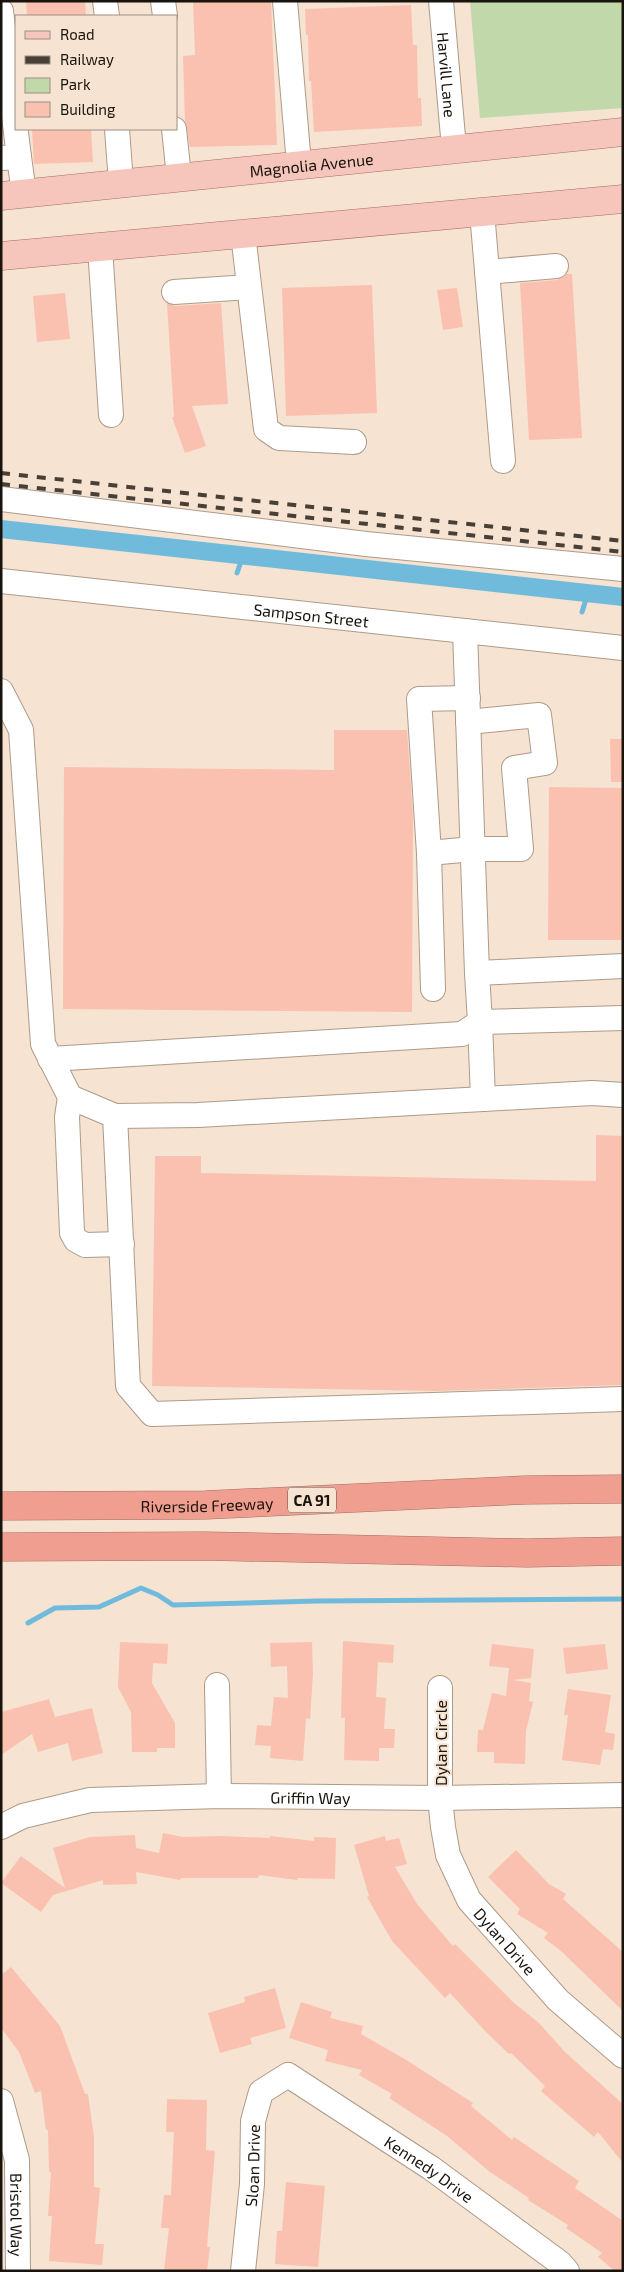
<svg xmlns="http://www.w3.org/2000/svg" width="624" height="2272" font-family="'Exo 2',sans-serif">
<style>
.green{fill:#c1d8aa}
.lines{fill:none;stroke-linecap:round;stroke-linejoin:round}
.stream{stroke:#70bbdb;stroke-width:5}
.canal{stroke:#70bbdb;stroke-width:18}
.building{fill:#fac1b0}
.minor-casing{stroke:#ad9b8a;stroke-width:26}
.major-casing{stroke:#a56d62;stroke-width:29}
.highway-casing{stroke:#a56d62;stroke-width:29}
.minor{stroke:#fff;stroke-width:24}
.major{stroke:#f6c5bc;stroke-width:28}
.highway{stroke:#f09e90;stroke-width:28}
.rail{stroke:#483f37;stroke-width:4;stroke-dasharray:9 9;stroke-linecap:butt}
.labels{text-anchor:middle;dominant-baseline:central;stroke-width:4;stroke-linejoin:round;paint-order:stroke}
.shield{fill:#f6e3d1;stroke:#5b5148;stroke-width:1}
.shield-label{font-size:15px;font-weight:bold;fill:#19130d}
.street-label{font-size:16px;fill:#19130d;stroke:#f6e3d1}
</style>
<rect width="100%" height="100%" fill="#f6e3d1"/>
<path class="green" d="M470 1H623V108L480 118Z"/>
<g class="lines">
<path class="stream" d="M237 573 243 556
M582 612 588 593
M28 1623 55 1608 99 1607 141 1588 158 1595 173 1605 316 1601 623 1599"/>
<path class="canal" d="M1 529 623 597"/>
</g>
<path class="building" d="M26 1H85L86 16H27Z
M193 1H271L277 145 190 147 185 121 183 56 195 55Z
M411 5 413 45H417L418 98H421L422 126 314 132 311 81H309L308 35H306L305 9Z
M32 129H91L93 162 34 164Z
M567 274H572L582 438 529 440 520 283 557 280Z
M372 285 377 413 286 416 282 288Z
M457 288 463 327 443 330 437 290Z
M65 293 70 339 37 342 33 296Z
M167 303 175 306 221 303 228 404 192 406 206 446 185 453 172 417H174Z
M334 730H407L413 815 412 1012 63 1009 64 767 334 770Z
M610 739H623V782H611Z
M549 787 623 788V940H548Z
M596 1135 623 1136V1385L436 1391 152 1386 155 1156H201V1173L596 1181Z
M343 1641 394 1645 393 1663 378 1662 376 1697 386 1698 384 1729H395L394 1748H379V1761L344 1760 345 1718H341Z
M120 1642 168 1644 167 1664 153 1663 152 1683 175 1723V1748H157V1752H132L131 1712 118 1687Z
M312 1642 313 1674 310 1719 306 1718 303 1761 270 1758 271 1746 255 1745 257 1725 271 1726 274 1697 288 1698 287 1666 271 1667 270 1643Z
M492 1644 534 1649 531 1678 513 1680 531 1683 529 1701 533 1702 526 1731 525 1764 494 1763V1752H477L478 1730H483L492 1693 506 1696 509 1668 489 1666Z
M605 1644 608 1669 566 1674 563 1648Z
M568 1689 611 1695 605 1732 615 1734 613 1750 603 1749 600 1765 562 1760 568 1715H564Z
M49 1699 55 1717 92 1708 103 1753 72 1761 68 1743 38 1752 32 1734 1 1755V1712Z
M163 1833 183 1837 223 1836 270 1838V1836L314 1841V1837L336 1838 335 1879 298 1878 297 1880 259 1875 258 1878H181L180 1880 136 1872 137 1884 103 1885V1880L53 1895 41 1912 1 1883 21 1856 65 1888 53 1848 90 1837 135 1835 136 1848 159 1853Z
M385 1836 386 1841 399 1838 407 1864 395 1867 417 1904 453 1946 455 1944 513 2002 539 2023 565 2052 623 2104V2163L598 2132 594 2137 541 2091 545 2086 511 2053 509 2054 485 2031 450 1993 445 1998 392 1941 367 1897 369 1896 354 1845Z
M516 1850 549 1884 566 1894 563 1899 623 1952V2011L562 1952 544 1938 548 1933 517 1914 520 1909 488 1877Z
M11 1967 60 2026 85 2094H88L94 2137V2187L100 2188 95 2244H104L102 2265 49 2261 52 2216H48L51 2172H49L48 2130H46L41 2091 35 2093 19 2052 1 2028V1975Z
M275 1988 286 2028 250 2038 252 2044 220 2053 208 2013 245 2002 244 1997Z
M301 2002 332 2012 330 2018 363 2026 361 2034 408 2061 473 2103 471 2106 512 2140 514 2137 579 2181 575 2188 623 2221V2271H615L598 2257 602 2253 566 2228 568 2225 528 2200 529 2198 490 2172 447 2136 389 2098 392 2094 359 2075 362 2070 325 2061 328 2050 289 2038Z
M167 2099 207 2100 206 2150 215 2151 207 2247H210L207 2271H164L169 2228H161L164 2195H171L174 2132H166Z
M286 2182 325 2186 318 2267 275 2264 277 2231H282Z"/>
<g class="lines">
<defs>
<g id="minor">
<path d="M105 1 107 16"/>
<path d="M163 1 165 16"/>
<path d="M285 1 299 164"/>
<path id="s1" d="M441 1 454 148"/>
<path d="M1 11 19 157"/>
<path d="M117 129 121 183"/>
<path d="M174 129 179 177"/>
<path d="M1 158 19 157 24 193"/>
<path d="M482 212 503 461"/>
<path d="M243 234 266 429 279 438 354 442"/>
<path d="M100 247 111 415"/>
<path d="M487 272 556 266"/>
<path d="M174 292 249 287"/>
<path d="M1 499 366 544 623 569"/>
<path id="s2" d="M1 581 623 648"/>
<path d="M465 631 477 973"/>
<path d="M1 691 21 730 43 1044 70 1097 115 1116 128 1386 152 1414 623 1399"/>
<path d="M468 698 419 699 429 853 473 849H521L514 768 545 763 539 715 468 722"/>
<path d="M429 853 433 989"/>
<path d="M50 1059 462 1034 480 1022 477 973 623 966"/>
<path d="M70 1097 67 1117 72 1233 76 1240 85 1245 122 1244"/>
<path d="M483 1099 480 1022 623 1018"/>
<path d="M115 1116 198 1115 592 1093 623 1095"/>
<path d="M217 1685 219 1796"/>
<path id="s3" d="M440 1688V1798L443 1827 448 1855 469 1900 558 2000 623 2056"/>
<path id="s4" d="M1 1827 23 1816 90 1800 219 1796 440 1798 623 1795"/>
<path id="s5" d="M1 2101 17 2160 18 2271"/>
<path id="s6" d="M243 2271 252 2184 253 2121 261 2092 288 2075 431 2168 560 2263 567 2271"/>
</g>
<g id="major">
<path id="s7" d="M1 196 623 132"/>
<path d="M1 256 623 199"/>
</g>
<g id="highway">
<path id="s8" d="M1 1506 205 1505 526 1490 623 1489"/>
<path d="M1 1547 204 1546 527 1553 623 1551"/>
</g>
</defs>
<use href="#minor" class="minor-casing"/>
<use href="#major" class="major-casing"/>
<use href="#highway" class="highway-casing"/>
<use href="#minor" class="minor"/>
<use href="#major" class="major"/>
<use href="#highway" class="highway"/>
<path class="rail" d="M1 473 623 541
M1 484 623 552"/>
</g>
<g class="labels">
<rect class="shield" x="288" y="1487.5" width="48" height="25" rx="4"/>
<g class="shield-label">
<text x="312" y="1500">CA 91</text>
</g>
<g class="street-label">
<text stroke="none"><textPath href="#s1" startOffset="74">Harvill Lane</textPath></text>
<text stroke="none"><textPath href="#s7" startOffset="312">Magnolia Avenue</textPath></text>
<text stroke="none"><textPath href="#s2" startOffset="312">Sampson Street</textPath></text>
<text stroke="none"><textPath href="#s8" startOffset="206">Riverside Freeway</textPath></text>
<text transform="translate(440 1743) rotate(-90)">Dylan Circle</text>
<text stroke="none"><textPath href="#s4" startOffset="314">Griffin Way</textPath></text>
<text stroke="none"><textPath href="#s3" startOffset="272">Dylan Drive</textPath></text>
<text stroke="none"><textPath href="#s6" startOffset="106">Sloan Drive</textPath></text>
<text stroke="none"><textPath href="#s6" startOffset="382">Kennedy Drive</textPath></text>
<text stroke="none"><textPath href="#s5" startOffset="116">Bristol Way</textPath></text>
</g>
</g>
<rect width="624" height="2272" fill="none" stroke="#19130d" stroke-width="5"/>
<rect x="15" y="15" width="162" height="115" fill="#f6e3d1" stroke="#9e9083"/>
<rect x="25" y="31" width="25" height="8" fill="#f6c5bc" stroke="#9e9083"/>
<text x="60" y="40" font-size="15" fill="#19130d">Road</text>
<rect x="25" y="56" width="25" height="8" fill="#483f37" stroke="#9e9083"/>
<text x="60" y="65" font-size="15" fill="#19130d">Railway</text>
<rect x="25" y="78" width="25" height="15" fill="#c1d8aa" stroke="#9e9083"/>
<text x="60" y="90" font-size="15" fill="#19130d">Park</text>
<rect x="25" y="102" width="25" height="15" fill="#fac1b0" stroke="#9e9083"/>
<text x="60" y="115" font-size="15" fill="#19130d">Building</text>
</svg>
